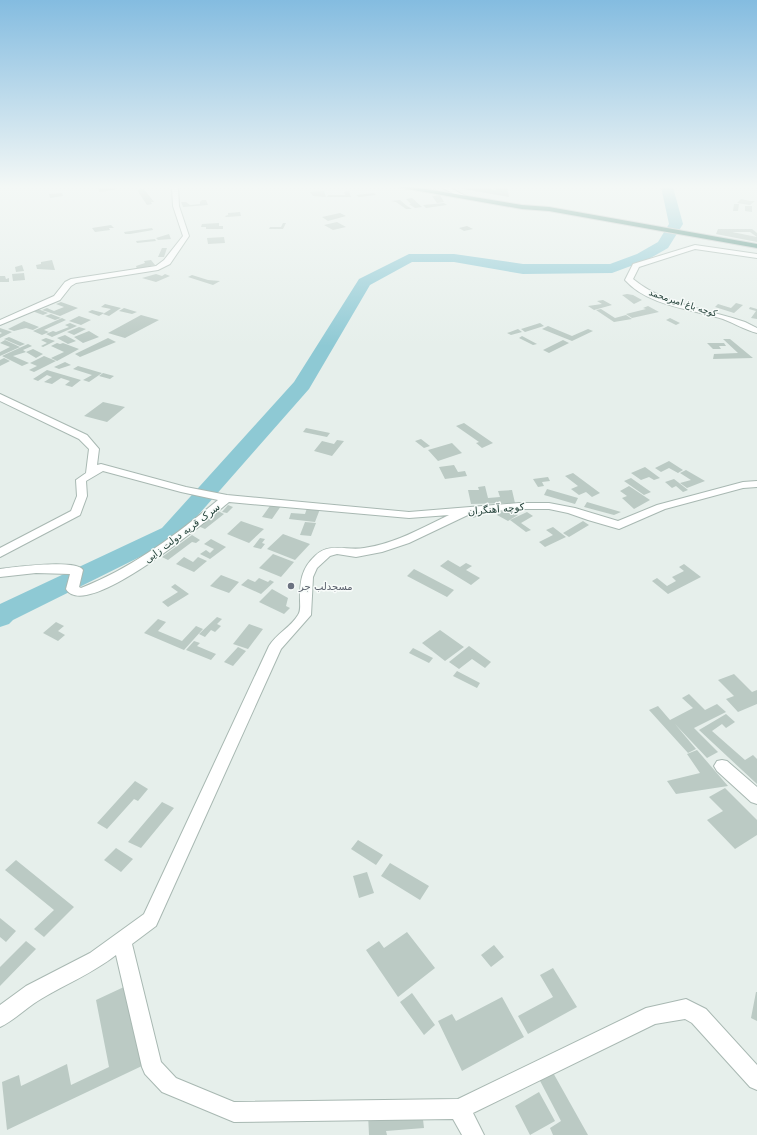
<svg xmlns="http://www.w3.org/2000/svg" width="757" height="1135" font-family="'DejaVu Sans',Cairo,sans-serif">
<style>
.lines{fill:none;stroke-linecap:round;stroke-linejoin:round}
.river{fill:#8ec9d4;fill-rule:evenodd}
.building{fill:#bbcac4}
.minor-casing{stroke:#a8b8b2;stroke-width:2}
.trunk-casing{stroke:#c2cac8;stroke-width:2}
.minor{fill:#fff;fill-rule:evenodd}
.trunk{fill:#4c8a7c;fill-rule:evenodd}
.worship-dot{fill:#6b7280;stroke:#f7fbf9;stroke-width:1.5}
.labels{text-anchor:middle;dominant-baseline:central;stroke-width:3;stroke-linejoin:round;paint-order:stroke}
.far-street-label{font-size:9px;fill:#24423a;stroke:#f7fbf9}
.street-label{font-size:10px;fill:#24423a;stroke:#f7fbf9}
.worship-label{font-size:10px;fill:#5b616d;stroke:#f7fbf9;text-anchor:start}
</style>
<rect width="100%" height="100%" fill="#e6efeb"/>
<g class="lines">
<path class="river" d="M661 187H673L683 224 668 248 647 260 612 273 523 274 454 262H412L370 285 309 389 178 538 13 620 9 624 0 627V604L162 528 294 382 359 279 409 254H454L523 264H610L637 254 658 242 669 224Z"/>
</g>
<path class="building" d="M114 187 115 190 99 192 98 188Z
M481 187 496 190V187H507L509 197 463 189 466 188Z
M144 189 154 202H151L152 204 147 205 137 190Z
M324 191 326 197 313 196 310 192Z
M349 191 351 197H327L328 195H345L344 192Z
M62 193 63 196 50 198 49 194Z
M374 193 376 195 359 197 356 195Z
M440 195 444 202 437 203 432 196Z
M412 198 422 207 415 208 409 204H411L406 199Z
M741 199 750 201H755L750 205 737 203Z
M202 200H206L208 205 183 207 181 202H186L190 205 200 204V202Z
M400 200 407 206 412 209H406L396 202 391 201Z
M444 203 447 205 426 208 423 205Z
M734 204H739L738 211H733Z
M745 206H752V212L745 211Z
M240 212 241 216 226 217 225 216 228 215V213Z
M340 213 346 216 328 221 322 217Z
M337 222 346 227 333 230 324 225Z
M219 223V226H223V229H206V227H201L202 224Z
M283 223H286L283 229H269L270 227H281Z
M111 225 114 228H109L110 230 95 232 92 228Z
M467 226 473 229 464 231 459 228Z
M152 228 153 230 130 234H125L124 232Z
M718 229H752L757 233V237L750 232H732L757 237V242L716 234Z
M169 234 171 239 158 240 156 238Z
M224 237 225 243 208 244 207 238Z
M155 239 156 241 137 243 136 241Z
M162 248H167L164 257H158Z
M52 260 55 270 37 269 36 265 41 264V262Z
M151 260 155 265 137 269 136 266 145 263 144 261Z
M22 265 24 271 16 272 15 267Z
M24 273 25 280 13 281 12 274Z
M156 274 162 276 165 274 170 276 156 282 142 278Z
M192 275 208 280 220 281 213 285 188 277Z
M0 276H5L6 279 9 278V282H0Z
M627 294 633 295 642 300 634 304 622 295Z
M603 300 612 305 594 310 588 306 602 304 597 301Z
M61 302 78 308 60 316 42 310 47 308 54 311 64 307 56 304Z
M736 303 743 305 734 313 715 307 718 304 731 308Z
M105 304 121 308 109 316 103 314 111 309 101 307Z
M648 306 659 312 632 318 626 314 646 309 643 308Z
M750 307 757 309V319L751 318 756 311 749 309Z
M124 308 137 312 132 314 119 311Z
M38 309 48 313 43 315 32 311Z
M601 309 615 318 626 315 632 319 614 322 596 310Z
M92 310 104 313 99 316 88 312Z
M51 314 61 318 55 320 45 316Z
M141 315 159 320 125 338 108 333Z
M79 316 91 320 81 325 69 321Z
M62 318 66 320 44 330 49 332 42 335 33 331Z
M670 318 680 323 676 325 666 320Z
M24 321 39 327 33 330 26 328 14 331 8 329Z
M70 323 77 326 52 337 46 334 53 331 56 332 69 327 65 325Z
M540 323 544 326 525 332 521 329Z
M548 326 572 336 588 329 593 331 572 341 542 329Z
M79 327 86 329 74 335 67 332Z
M0 328 12 332 0 338V334L2 333 0 332Z
M518 329 522 332 511 335 507 333Z
M89 331 99 337 83 343 74 337Z
M65 335 76 341 68 344 57 338Z
M522 336 537 344 533 345 519 338Z
M9 337 25 344 20 346 4 339Z
M46 338 55 341 43 347 41 346 47 343 41 340Z
M108 338 116 342 80 357 75 354Z
M723 339H730L753 358 713 359 714 354 738 353Z
M5 340 20 347 0 356V352L10 347 0 343Z
M563 340 569 343 549 353 543 350Z
M57 343 60 344 63 343 79 349 57 361 51 358 64 352 51 346Z
M707 343H724L726 346H719L721 349H713Z
M28 344 32 346 23 350 26 352 13 356 29 363 22 366 2 356Z
M33 349 43 354 36 358 26 352Z
M44 356 56 361 34 372 29 370 37 366 30 363Z
M4 358 10 361 0 366V360Z
M65 362 71 365 59 369 54 367Z
M78 366 102 373 89 382 83 380 92 375 73 369Z
M47 370 81 380 72 387 65 385 70 381 61 378 52 384 44 382 52 377 47 375 38 381 33 379Z
M103 373 114 376 110 379 99 376Z
M103 402 125 407 107 422 84 416Z
M464 423 493 443 482 448 476 443 479 442 456 426Z
M306 428 330 433 327 437 303 432Z
M421 439 430 446 424 448 415 441Z
M337 440 344 441 332 456 314 451 322 441 334 444Z
M452 443 462 453 438 461 428 450Z
M669 461 683 470 678 473 669 468 661 472 655 468Z
M454 465 458 472 465 471 467 476 445 479 439 467Z
M645 467 660 478 654 480 649 477 641 480 631 473Z
M686 470 705 481 687 488 680 483 691 480 680 473Z
M573 473 600 493 592 497 586 492 579 495 571 489 578 486 565 476Z
M548 477 550 481 542 482 544 486 538 487 533 479Z
M631 478 651 492 644 495 624 481Z
M674 479 688 490 683 492 676 486 672 488 665 482Z
M485 486 488 498 500 497 498 491 512 490 515 503 471 504 468 490H479L478 487Z
M629 486 650 500 634 509 622 498 627 496 620 491Z
M547 489 578 498 575 504 544 495Z
M587 502 621 512 614 515 584 507Z
M272 503 281 506 272 519 262 517Z
M228 505 233 507 227 513 222 512Z
M307 508 320 509 315 522 289 519 291 513 305 514Z
M507 508 518 515 508 521 497 515Z
M218 511 224 514 205 529 198 526Z
M480 512 482 515 473 518 470 514Z
M527 512 533 516 521 523 531 530 526 532 510 520Z
M241 521 264 529 249 543 227 534Z
M583 521 589 525 569 537 563 533Z
M305 522 316 523 311 536 300 535Z
M553 527 566 537 545 547 539 542 553 535 546 530Z
M283 534 310 544 295 560 267 549Z
M192 535 200 540 196 543 192 542 168 560 162 557Z
M260 538 265 539 262 543 265 544 261 549 253 547Z
M211 539 226 547 210 559 200 554 206 550 210 553 214 549 204 544Z
M273 554 294 562 281 577 259 568Z
M184 557 193 562 198 557 207 561 194 572 176 564Z
M448 560 460 567 466 563 472 566 466 570 480 578 471 585 440 566Z
M684 564 701 577 668 594 652 581 657 578 667 586 676 581 672 577 684 571 679 567Z
M414 569 454 590 447 597 407 576Z
M221 575 239 582 229 593 210 586Z
M259 578 268 582 270 580 274 582 261 594 241 585 248 579 255 582Z
M175 584 189 594 168 607 162 602 178 592 171 587Z
M272 589 288 598 286 606 290 608 284 614 259 602Z
M217 617 222 619 217 624 221 626 215 632 211 630 205 637 199 634Z
M158 619 166 622 158 631 182 641 196 626 203 629 184 650 144 633Z
M56 622 64 626 58 631 65 635 58 641 43 633Z
M249 624 263 629 248 649 233 644Z
M440 630 464 647 445 661 422 643Z
M194 641 200 643 197 646 216 654 211 660 186 650Z
M469 646 491 662 485 668 472 659 459 669 449 662Z
M238 647 246 651 233 666 224 662Z
M413 648 433 658 429 663 409 653Z
M457 671 480 683 477 688 453 676Z
M734 674 752 692 757 690V704L738 712 726 699 734 696 718 680Z
M689 694 705 710 717 704 726 712 694 728 718 752 707 758 675 724 696 749 688 753 649 710 658 706 670 720 693 708 682 698Z
M726 714 735 722 726 728 722 724 712 731 745 760 753 755 757 759V784L699 730Z
M697 750 728 786 676 794 667 781 700 773 687 754Z
M135 781 148 789 138 801 134 799 107 829 97 823Z
M725 788 757 820V835L735 849 707 820 723 811 709 797Z
M162 802 174 808 141 848 128 842Z
M358 840 383 855 376 865 351 849Z
M116 848 133 859 121 872 104 860Z
M16 860 74 907 44 937 34 929 54 910 5 870Z
M390 863 429 886 420 900 381 876Z
M367 872 374 893 359 898 353 876Z
M0 918 16 931 6 942 0 937Z
M407 932 435 968 398 997 366 950 379 941 384 948Z
M26 941 36 949 0 986V967Z
M494 945 504 957 491 967 481 955Z
M553 968 577 1007 528 1034 518 1016 553 997 540 975Z
M126 986 144 1065 7 1130 2 1082 19 1075 21 1086 67 1064 71 1085 109 1067 96 1000Z
M756 992H757V1021L751 1018Z
M412 993 435 1025 424 1035 400 1002Z
M502 997 524 1037 462 1071 438 1021 452 1014 456 1021Z
M551 1069 588 1135H553L550 1128 561 1121 538 1077Z
M539 1092 555 1121 530 1135 515 1106Z
M422 1111 424 1128 386 1131 387 1135H369L368 1114Z"/>
<g class="lines">
<defs>
<path id="minor" d="M172 187H178L179 206 189 236 170 264 158 270 76 283 71 286 60 300 0 325V320L54 296 65 282 71 279 156 266 164 260 183 236 173 206Z
M441 187H449L467 197 462 198Z
M695 245 757 254V258L695 249 639 267 633 279C664 305 708 309 745 322L757 328V333C745 330 734 323 723 319 692 309 648 306 625 280L633 264Z
M0 394 87 435 99 449 97 465 101 464 186 487 227 495 409 512 519 503H549L575 508 618 521 657 505 743 482 757 481V487L743 488 665 509 619 529 588 520 568 513 549 509H519L472 513 409 543 382 552 356 557 337 554 330 556 317 568 313 577 311 615 281 649 156 926 132 944 161 1062 176 1078 234 1102 458 1099 646 1008 686 999 706 1009 757 1065V1090L750 1087 692 1023 685 1019 655 1024 473 1113 484 1135H462L453 1119 234 1122 162 1092 145 1074 142 1067 116 955C93 973 66 984 41 999 27 1007 15 1020 0 1027V1005L26 986 90 953 144 914 269 646C276 634 291 627 298 615 301 611 300 605 300 600 300 582 301 569 315 556 329 542 347 551 364 548 394 544 422 528 449 515L409 518 229 502C210 518 86 623 66 589L70 574 36 573 0 577V569C13 567 77 559 83 570L79 587 81 588C132 568 176 535 218 500L181 492 103 471 86 481 87 496 80 515 0 557V548L71 511 77 496 76 480 86 473 89 449 79 439 0 401Z
M722 760 727 761 757 787V804L751 802 717 771 714 766 717 761Z"/>
<path id="trunk" d="M397 187H413L522 205 549 207 757 244V248L549 211 522 209Z"/>
</defs>
<use href="#minor" class="minor-casing"/>
<use href="#trunk" class="trunk-casing"/>
<use href="#minor" class="minor"/>
<use href="#trunk" class="trunk"/>
</g>
<linearGradient id="sky" x2="0" y2="1"><stop stop-color="#84bce0"/><stop offset="0.54" stop-color="#f4f8f6"/><stop offset="1" stop-color="#f4f8f6" stop-opacity="0"/></linearGradient>
<rect width="757" height="346" fill="url(#sky)"/>
<circle class="worship-dot" cx="291" cy="586" r="4"/>
<g class="labels">
<g class="far-street-label">
<text transform="translate(683 303) rotate(18)">کوچه باغ امیرمحمد</text>
</g>
<g class="street-label">
<text transform="translate(496 509) rotate(-5)">کوچه آهنگران</text>
<text transform="translate(182 533) rotate(-37)">سرک قریه دولت زایی</text>
</g>
<g class="worship-label">
<text x="299" y="586">مسجدلب جر</text>
</g>
</g>
</svg>
